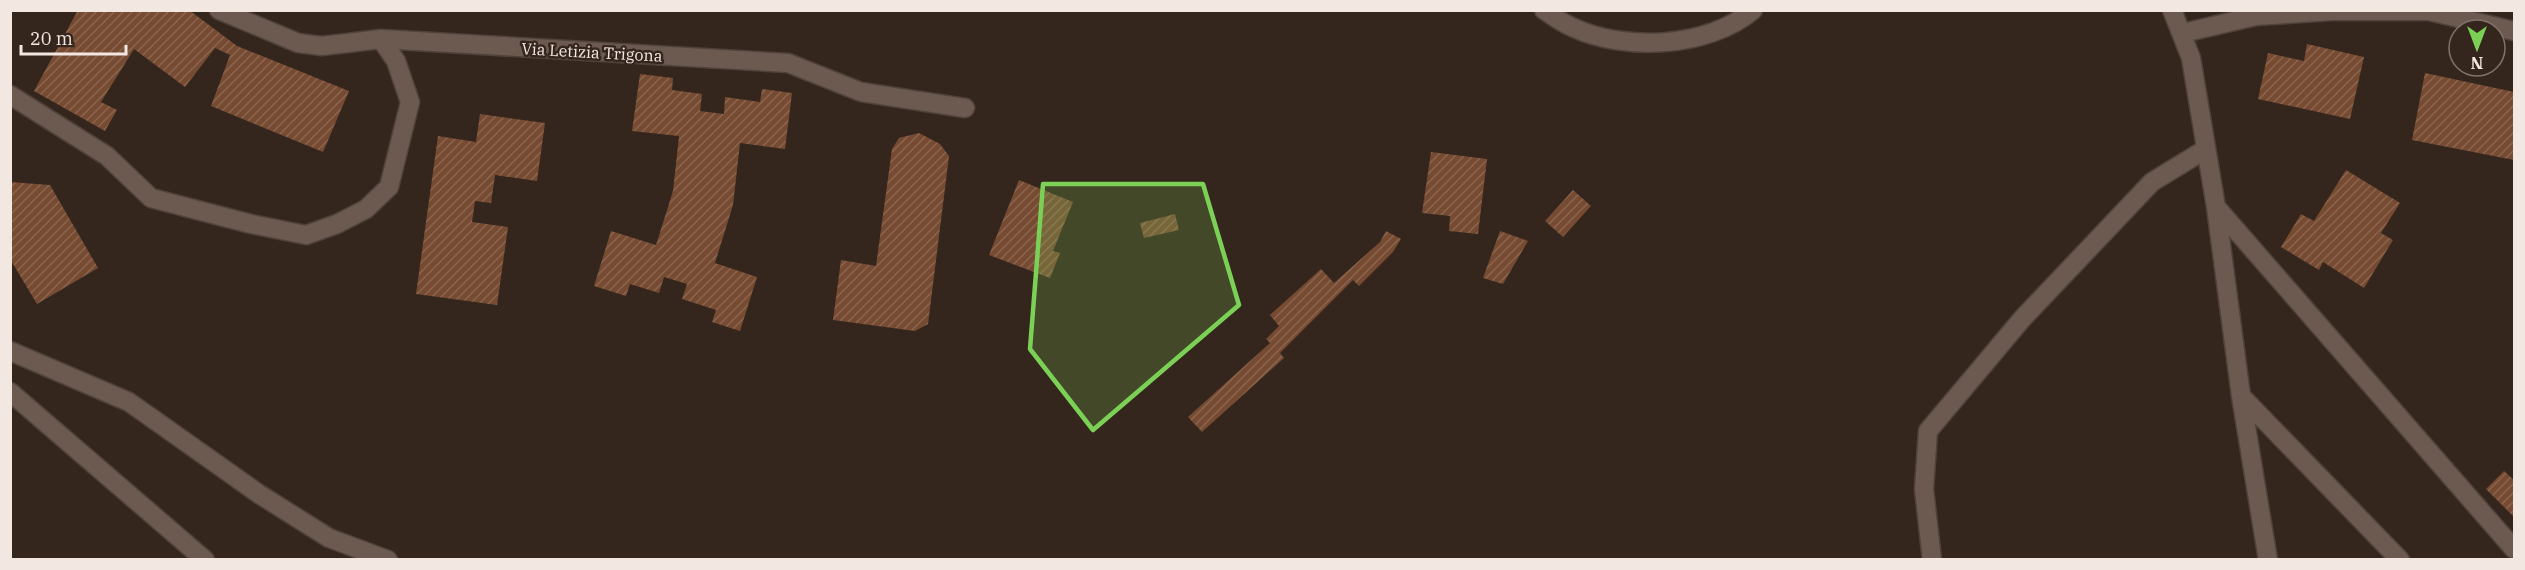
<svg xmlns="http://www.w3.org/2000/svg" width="2525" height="570" font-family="'IBM Plex Serif',serif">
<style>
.building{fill:url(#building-hatch)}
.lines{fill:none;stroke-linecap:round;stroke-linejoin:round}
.minor-casing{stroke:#4f423b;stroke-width:21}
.minor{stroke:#6c5a50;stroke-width:18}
.marked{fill:#7bd156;fill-opacity:0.2;stroke:#7bd156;stroke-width:4.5;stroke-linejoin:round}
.labels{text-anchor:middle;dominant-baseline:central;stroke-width:5;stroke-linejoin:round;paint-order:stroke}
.street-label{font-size:16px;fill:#f2e7e1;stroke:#35261d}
</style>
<defs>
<pattern id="building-hatch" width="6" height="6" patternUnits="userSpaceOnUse" patternTransform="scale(1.5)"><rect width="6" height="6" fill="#764b32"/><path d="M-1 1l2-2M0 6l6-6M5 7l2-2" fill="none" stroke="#8a654f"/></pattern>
</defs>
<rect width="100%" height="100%" fill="#35261d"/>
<path class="building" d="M78 10H189L237 46 349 91 323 152 211 106 230 55 215 48 185 87 134 49 101 102 117 110 105 131 34 91Z
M2307 44 2364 57 2350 119 2258 99 2268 53 2304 61Z
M2425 73 2514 92V160L2412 140Z
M640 74 673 78 672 90 702 94 700 111 724 114 725 97 760 102 762 89 792 93 785 149 740 143 733 205 715 263 757 277 740 331 712 322 716 310 682 299 687 284 664 277 659 293 630 284 626 296 594 286 611 231 656 245 673 191 679 136 632 131Z
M480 114 545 123 537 181 495 175 491 203 475 201 472 222 508 227 497 305 416 294 438 136 476 142Z
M919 133 940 144 949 156 928 324 915 331 833 320 841 260 876 266 892 149 899 138Z
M1431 152 1487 159 1478 234 1449 231 1450 216 1422 213Z
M2346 170 2400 203 2381 233 2393 240 2364 288 2323 262 2319 270 2281 247 2301 214 2314 221Z
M1019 180 1073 202 1053 251 1060 253 1050 278 989 255Z
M10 182 50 185 98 268 37 304 10 259Z
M1573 190 1591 206 1563 237 1545 221Z
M1175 214 1179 230 1144 238 1140 223Z
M1386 231 1401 239 1393 252 1359 286 1353 280 1280 353 1284 358 1202 432 1188 417 1270 343 1266 339 1279 326 1270 315 1321 269 1334 283 1380 242Z
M1500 231 1528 241 1503 284 1483 278Z
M2504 471 2514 480V517L2486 489Z"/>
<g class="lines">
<defs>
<path id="minor" d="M219 10 298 43 322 46 381 39 788 63 861 92 965 108
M1544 10C1553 16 1562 23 1572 27 1624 52 1708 48 1753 10
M2172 10 2191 58 2216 207 2241 396 2268 560
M2183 33 2256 16 2332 11H2429L2514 31
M10 95 107 156 151 198 251 224 306 235 337 224 366 209 389 187 410 102 396 61 381 39
M2216 207 2514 549
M10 351 129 402 259 494 329 538 388 560
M10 392 205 560
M2241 396 2400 560
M1932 560 1924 489 1928 431 2022 319 2152 182 2206 149"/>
</defs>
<use href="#minor" class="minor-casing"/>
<use href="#minor" class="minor"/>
</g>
<path class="marked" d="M1043 184H1203L1239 305 1093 430 1030 349Z"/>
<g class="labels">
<g class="street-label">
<text transform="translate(592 52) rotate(3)">Via Letizia Trigona</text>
</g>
</g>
<rect width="2525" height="570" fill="none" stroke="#f2e7e1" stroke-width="24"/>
<g transform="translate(2477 48) rotate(180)"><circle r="28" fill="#35261d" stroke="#81736b" stroke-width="1.5"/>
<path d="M0-4.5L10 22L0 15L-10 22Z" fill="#7bd156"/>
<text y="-9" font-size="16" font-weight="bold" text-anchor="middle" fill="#f2e7e1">N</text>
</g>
<path d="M21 45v9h105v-9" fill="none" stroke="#f2e7e1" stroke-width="3"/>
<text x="30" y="45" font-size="18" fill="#f2e7e1" stroke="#35261d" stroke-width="4.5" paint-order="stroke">20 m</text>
</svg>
